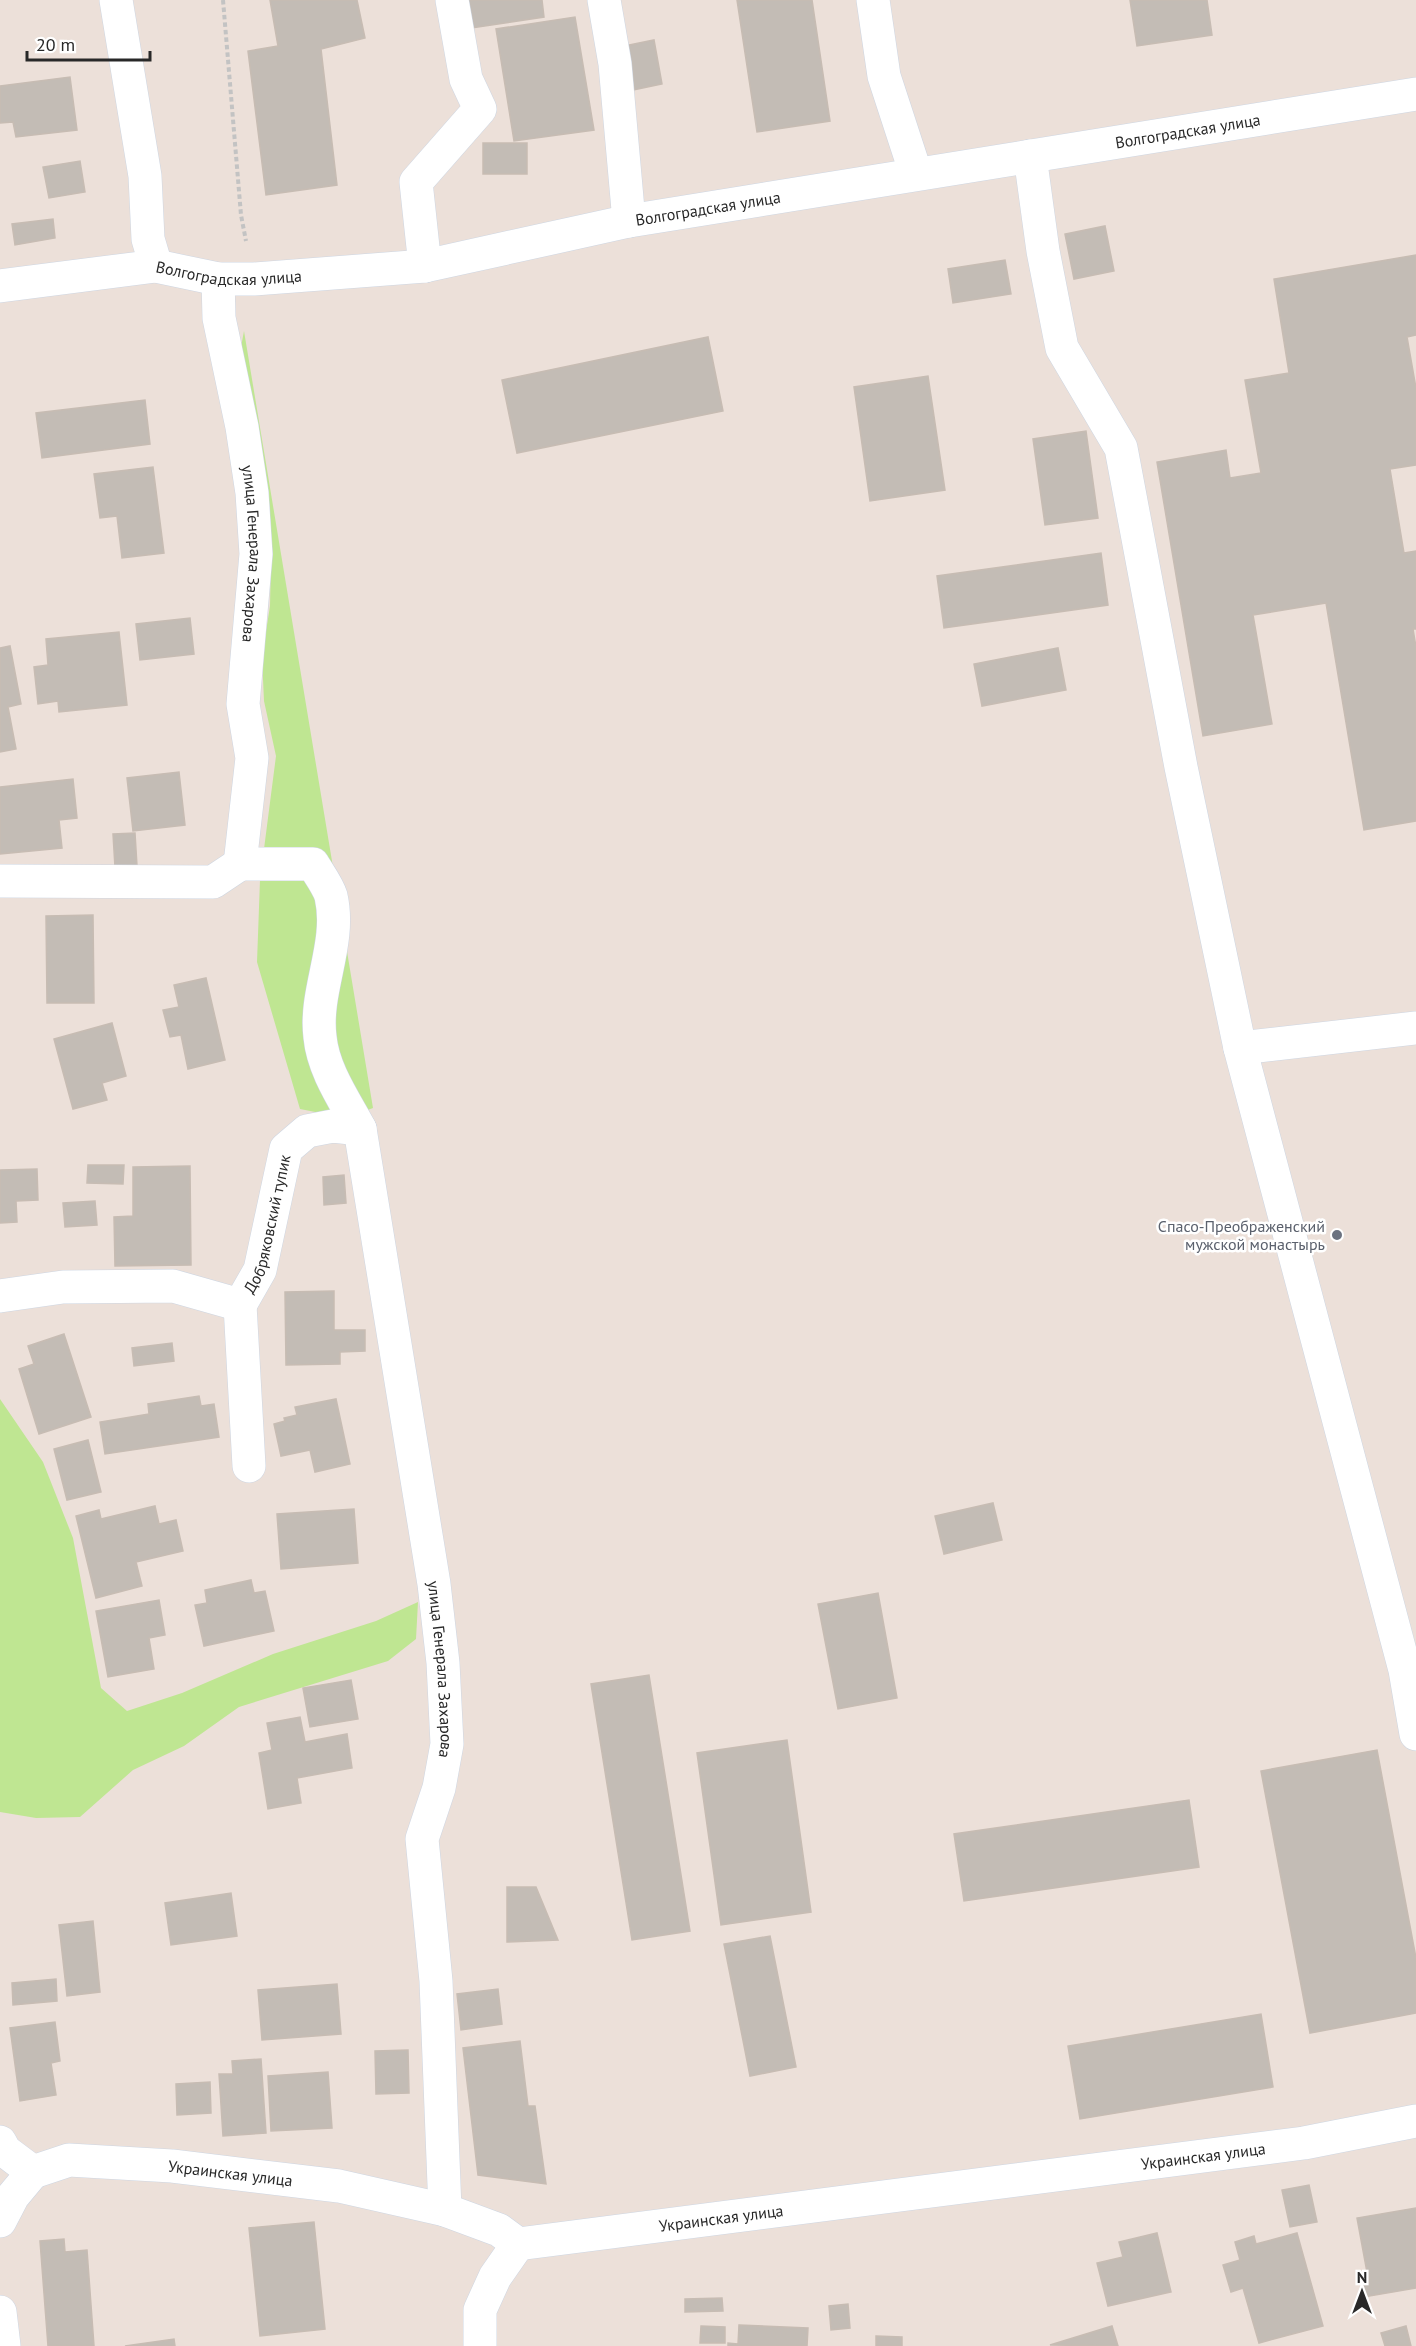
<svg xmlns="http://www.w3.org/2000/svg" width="1416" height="2346" font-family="'PT Sans',sans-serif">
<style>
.green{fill:#bfe692}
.building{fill:#c3bcb5;stroke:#c7bcb3;stroke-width:1.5}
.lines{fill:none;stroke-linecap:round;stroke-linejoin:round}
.minor-casing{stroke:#ced6e2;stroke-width:34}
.path{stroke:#c3c3c3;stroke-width:4;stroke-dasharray:4.5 3;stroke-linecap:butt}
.minor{stroke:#fff;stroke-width:33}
.worship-dot{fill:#6b7280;stroke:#fff;stroke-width:2}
.labels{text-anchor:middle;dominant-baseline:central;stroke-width:5;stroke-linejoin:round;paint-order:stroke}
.street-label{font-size:16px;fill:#282828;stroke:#fff}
.worship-label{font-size:16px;fill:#5b616d;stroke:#fff;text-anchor:end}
</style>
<rect width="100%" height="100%" fill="#ece0d9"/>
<path class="green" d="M244 331 373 1108 346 1118 300 1109 257 962 260 880 276 756 264 701 262 657 270 606 271 559 238 363Z
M0 1399 43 1462 73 1538 101 1688 127 1711 182 1693 273 1654 376 1621 418 1602 416 1639 388 1661 239 1707 184 1746 133 1770 80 1817 36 1818 0 1812Z"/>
<path class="building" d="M270 0H357L365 38 321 49 337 185 266 195 248 51 278 46Z
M461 0H542L544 17 465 29Z
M737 0H812L830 121 757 132Z
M1130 0H1207L1212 35 1137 46Z
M575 17 594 130 514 141 496 29Z
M654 40 662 84 628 91 619 47Z
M70 77 77 130 16 137 13 122 0 123V86Z
M483 143H527V174H483Z
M80 161 85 192 49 198 43 167Z
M53 219 55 238 15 245 12 224Z
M1105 226 1114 271 1074 279 1065 234Z
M1416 255V335L1407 337 1416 388V465L1390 469 1404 553 1416 551V629H1413L1416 647V821L1364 830 1326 603 1253 615 1272 724 1203 736 1157 462 1226 450 1230 478 1261 473 1245 380 1289 373 1274 279Z
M1005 260 1011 294 953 303 948 269Z
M708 337 723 411 517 453 502 380Z
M928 376 945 490 870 501 854 387Z
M145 400 150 444 42 458 36 413Z
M1086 431 1098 518 1045 525 1033 439Z
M153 467 164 553 122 558 117 516 100 518 94 474Z
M1101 553 1108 605 944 628 937 576Z
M190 618 194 654 140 660 136 624Z
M119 632 127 705 59 712 58 701 38 704 34 667 48 665 46 639Z
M10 646 21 704 8 707 16 749 0 752V648Z
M1058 648 1066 690 982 706 974 664Z
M179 772 185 825 133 831 127 778Z
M73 779 77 818 59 820 62 848 0 854V787Z
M135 833 137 866 115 867 113 834Z
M93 915 94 1003H47L46 916Z
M206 978 225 1060 188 1069 181 1035 170 1037 163 1010 179 1007 174 985Z
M112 1023 126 1076 102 1083 107 1100 73 1109 54 1039Z
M88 1165H124L123 1184 87 1183Z
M190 1166 191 1265 115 1266 114 1217 133 1216V1167Z
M37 1169 38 1200 16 1201 17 1222 0 1223V1170Z
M344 1175 346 1203 324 1205 323 1177Z
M95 1201 97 1225 65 1227 63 1203Z
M334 1291V1330H365V1351L340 1352V1364L286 1365 285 1292Z
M64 1334 91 1417 39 1434 19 1369 34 1364 28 1346Z
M172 1343 174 1361 134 1366 132 1348Z
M199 1396 201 1406 214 1404 219 1437 105 1454 100 1422 149 1414 148 1404Z
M336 1399 350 1464 315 1472 310 1450 281 1456 274 1424 285 1421 284 1418 297 1415 295 1407Z
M88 1440 101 1492 67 1500 54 1449Z
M993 1503 1002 1540 944 1554 935 1516Z
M155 1506 159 1524 176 1520 183 1551 136 1562 142 1586 96 1598 76 1516 99 1510 101 1519Z
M354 1509 358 1563 281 1569 277 1514Z
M251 1580 254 1593 265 1591 274 1631 204 1646 195 1605 207 1603 205 1590Z
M878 1593 897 1698 838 1709 818 1604Z
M159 1600 165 1635 149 1638 154 1669 108 1677 96 1611Z
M649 1675 690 1931 632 1940 591 1684Z
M351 1680 358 1719 310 1727 303 1688Z
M300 1717 305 1742 347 1734 352 1768 297 1778 301 1803 268 1809 259 1753 272 1750 267 1723Z
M787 1740 811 1912 721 1925 697 1753Z
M1377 1750 1416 1958V2013L1310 2033 1261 1771Z
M1189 1800 1199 1867 964 1901 954 1834Z
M507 1887H536L558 1940 507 1942Z
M231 1893 237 1936 171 1945 165 1903Z
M93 1921 100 1992 67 1996 59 1925Z
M770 1936 796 2067 750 2076 724 1944Z
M56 1979 57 2001 13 2005 12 1983Z
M337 1984 341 2034 262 2040 258 1990Z
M498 1989 502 2024 461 2030 457 1994Z
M1261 2014 1273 2087 1080 2119 1068 2046Z
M55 2022 60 2061 51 2063 56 2095 20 2101 10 2028Z
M520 2041 528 2106H535L546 2184 478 2175 463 2048Z
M408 2050 409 2093 376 2094 375 2051Z
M261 2059 266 2133 223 2136 219 2074H233L232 2061Z
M328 2072 332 2128 271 2131 268 2076Z
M210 2082 211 2113 177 2115 176 2084Z
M1309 2185 1317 2222 1290 2227 1282 2190Z
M1416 2208V2288L1364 2297 1362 2284 1369 2283 1357 2218Z
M314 2222 325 2329 260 2336 249 2228Z
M1157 2233 1171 2292 1108 2306 1097 2263 1123 2257 1119 2242Z
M1297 2233 1323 2326 1259 2343 1243 2288 1231 2292 1223 2265 1240 2260 1235 2242 1254 2236 1256 2244Z
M64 2239 65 2252 87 2250 94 2346H48L40 2241Z
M722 2298 723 2311 685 2312V2299Z
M848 2304 850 2328 831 2330 829 2306Z
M739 2325 808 2328 807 2346H728V2343L738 2344Z
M701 2326 725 2327V2343H700Z
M1112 2326 1118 2346 1050 2345Z
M1406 2326 1411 2346H1385L1381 2333Z
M876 2336 902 2337V2346H876Z
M174 2339 175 2346H125Z"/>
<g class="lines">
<defs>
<g id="minor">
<path d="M116 0 145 176 148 239 156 266"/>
<path d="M604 0 615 64 629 221"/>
<path d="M873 0 884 76 916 174"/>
<path d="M1030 156 1043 251 1062 348 1121 448 1181 767 1240 1048 1405 1670 1416 1734"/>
<path d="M425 266 416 182 480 109 466 79 452 0"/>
<path id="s1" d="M218 279 219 318 242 427 252 493 256 554 243 704 252 758 240 864"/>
<path id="s2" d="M0 286 156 266 218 279H254L425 266 629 221 1416 94"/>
<path id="s3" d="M240 864H313C319 874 328 886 331 896 342 944 314 990 320 1037 323 1070 345 1101 360 1129L434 1584 443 1663 447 1744 439 1788 422 1839 436 1981 445 2210"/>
<path d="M0 881 213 882 240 864"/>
<path d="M1240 1048 1416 1028"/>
<path id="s4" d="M0 1296 63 1287 173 1286 240 1305 260 1270 286 1149 307 1131 333 1126 360 1129"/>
<path d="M240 1305 249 1466"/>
<path d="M0 2142 5 2151 33 2172"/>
<path id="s5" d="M33 2172 69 2160 172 2166 339 2186 445 2210 499 2230 518 2244 1304 2143 1416 2121"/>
<path d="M0 2221 13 2196 33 2172"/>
<path d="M0 2312 4 2346"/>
<path d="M480 2346V2310L495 2277 518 2244"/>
</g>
</defs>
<use href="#minor" class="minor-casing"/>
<path class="path" d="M223 0 241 215 246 241"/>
<use href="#minor" class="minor"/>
</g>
<circle class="worship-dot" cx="1337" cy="1235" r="6"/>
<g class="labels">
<g class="street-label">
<text stroke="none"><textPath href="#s2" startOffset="1203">Волгоградская улица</textPath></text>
<text stroke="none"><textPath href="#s2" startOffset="717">Волгоградская улица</textPath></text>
<text stroke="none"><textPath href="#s2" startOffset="231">Волгоградская улица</textPath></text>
<text stroke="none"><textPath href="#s1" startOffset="278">улица Генерала Захарова</textPath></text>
<text stroke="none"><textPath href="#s4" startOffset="330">Добряковский тупик</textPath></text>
<text stroke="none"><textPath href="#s3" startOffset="900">улица Генерала Захарова</textPath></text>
<text stroke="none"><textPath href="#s5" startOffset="1190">Украинская улица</textPath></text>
<text stroke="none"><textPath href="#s5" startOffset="200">Украинская улица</textPath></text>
<text stroke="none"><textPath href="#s5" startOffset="704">Украинская улица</textPath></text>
</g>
<g class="worship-label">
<text x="1325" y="1226">Спасо-Преображенский<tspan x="1325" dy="18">мужской монастырь</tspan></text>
</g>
</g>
<g transform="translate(1362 2292)" stroke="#ffffff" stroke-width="4.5" paint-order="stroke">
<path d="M0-4.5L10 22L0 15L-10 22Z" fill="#282828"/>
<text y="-9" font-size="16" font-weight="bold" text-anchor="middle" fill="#282828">N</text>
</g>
<path d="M27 51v9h123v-9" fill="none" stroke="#282828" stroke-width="3"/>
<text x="36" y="51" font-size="18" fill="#282828" stroke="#ffffff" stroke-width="4.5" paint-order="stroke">20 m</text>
</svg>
